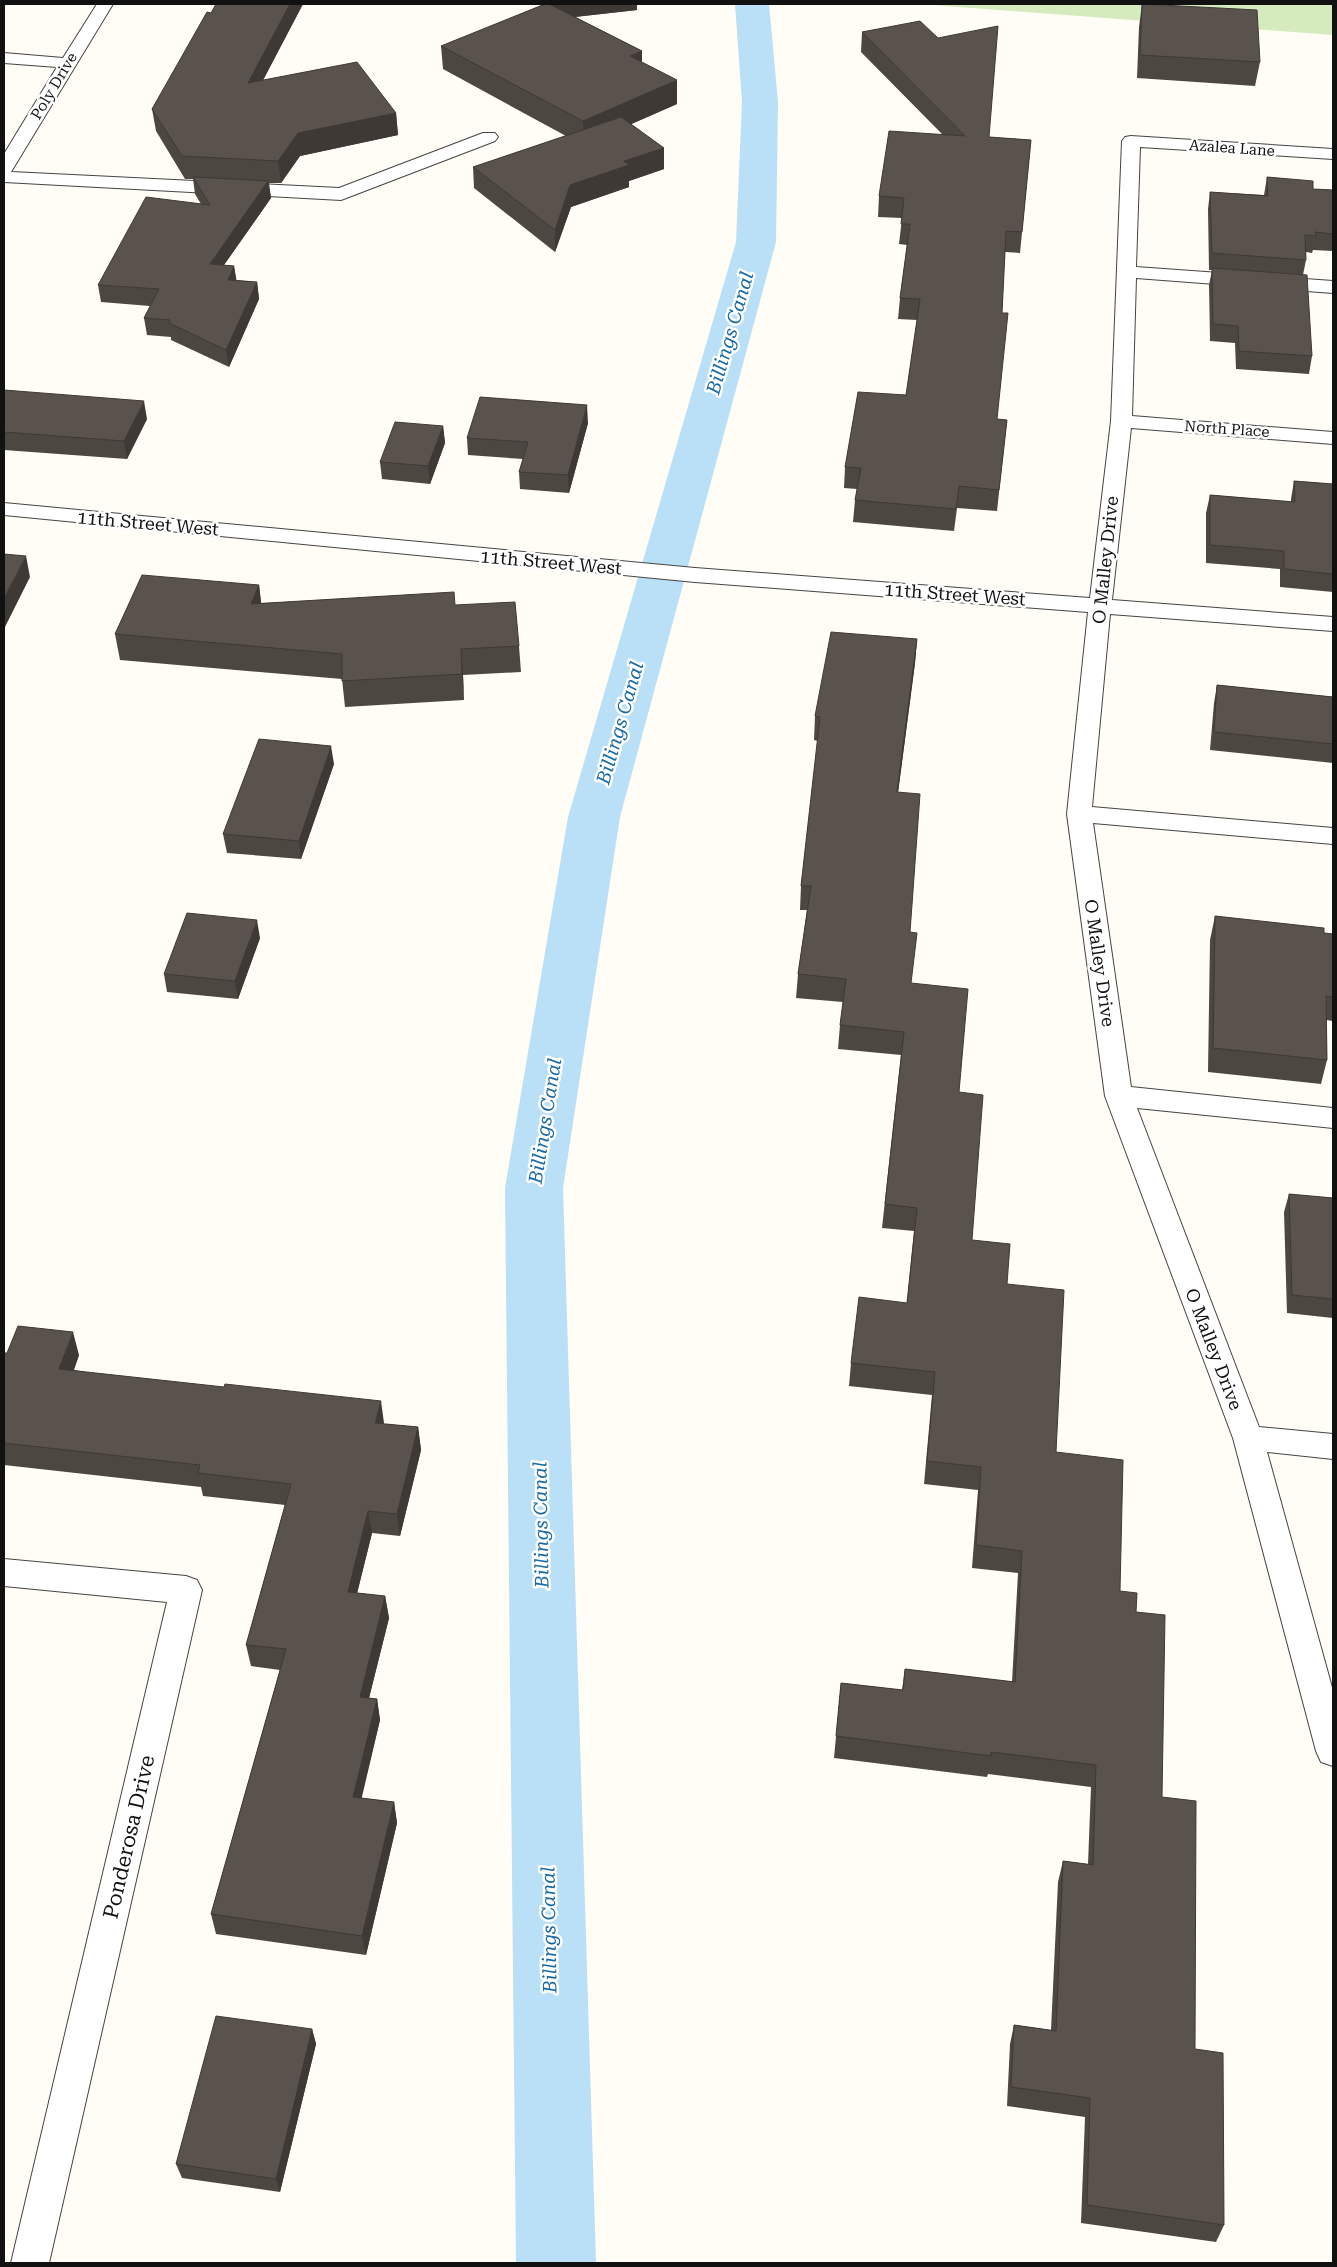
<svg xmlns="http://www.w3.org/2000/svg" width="1337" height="2267" font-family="'Roboto Serif',serif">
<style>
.green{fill:#d5ebbd}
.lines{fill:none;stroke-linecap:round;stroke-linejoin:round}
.canal{fill:#b9e0f7;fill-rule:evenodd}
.minor-casing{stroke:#444;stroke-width:2}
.minor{fill:#fff;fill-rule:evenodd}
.wall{fill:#4d4742}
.shaded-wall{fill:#3f3936}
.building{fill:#5a524d;stroke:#3f3936}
.labels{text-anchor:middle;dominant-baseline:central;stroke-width:5;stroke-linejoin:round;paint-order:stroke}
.far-street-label{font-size:15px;fill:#111;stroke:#fff}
.street-label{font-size:18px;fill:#111;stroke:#fff}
.water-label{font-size:19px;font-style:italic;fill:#1768a6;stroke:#fff}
.near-street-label{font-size:21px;fill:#111;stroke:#fff}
</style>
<rect width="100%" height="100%" fill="#fffdf5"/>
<path class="green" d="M919 4H1333V35Z"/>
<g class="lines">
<path class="canal" d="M735 4H769L778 102 776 242 620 817 563 1188 596 2263H516L505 1188 568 817 736 242 742 102Z"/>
<defs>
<path id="minor" d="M97 4H113L11 172 339 188 483 133H495L498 137 495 141 341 200 4 182V154L57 67 4 63V53L63 58Z
M1131 136 1333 149V159L1140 147 1136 267 1333 281V293L1136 278 1132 416 1333 432V444L1131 428 1112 600 1333 617V631L1110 614 1092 807 1333 828V844L1093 823 1131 1087 1333 1108V1128L1137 1108 1259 1427 1333 1434V1459L1267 1452 1333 1691V1766L1321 1762 1316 1751 1233 1438 1105 1096 1067 814 1088 612 695 582 4 515V503L695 568 1090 598 1111 421 1122 141 1125 137Z
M4 1559 186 1576 197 1580 202 1590 49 2263H11L167 1602 4 1586Z"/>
</defs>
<use href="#minor" class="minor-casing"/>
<use href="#minor" class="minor"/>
</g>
<path class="wall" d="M303 4 263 80 396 113 398 135 300 156 281 183H269L271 198 224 265 234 266 236 280 257 282 259 299 229 367 171 340V337L147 335 144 318 150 306 101 302 98 285 201 204 195 194 193 179H185L156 131 152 109 211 13Z
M540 4H637V10L575 17 642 51V62L677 104 631 124 664 148V169L629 181V187L571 207 555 252 474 188 473 167 566 136 443 69 441 46 541 6Z
M1142 4 1260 62 1255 86 1137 78 1139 27Z
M862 32 989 137 1031 140 1020 253 1005 252 1002 313 997 419 1007 420 997 511 957 508 954 531 853 522 855 500 857 489 844 488 845 467 906 395 917 320 898 319 900 298 907 245 899 244 902 218 878 217 879 196 942 134 861 52Z
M1267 177 1313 189 1333 190V251L1313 250 1312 253 1306 252V260L1303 275 1312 356 1309 374 1236 369 1235 343 1210 341 1209 285 1212 270H1209L1208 209 1210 192 1264 195Z
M4 390 147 419 127 459 4 450Z
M588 423 569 493 520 489 519 472 523 459 468 455 467 438Z
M443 426 445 443 430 484 382 479 380 462Z
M1294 481 1333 484V592L1280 587V569L1206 563V513L1210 495 1291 502V499Z
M259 585 261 603 455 605 519 646 521 672 463 675 464 700 345 707 342 679 120 660 115 634Z
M917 639 915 663 898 792 910 932 911 983 959 1092 972 1240 1007 1284 1056 1452 1120 1591 1136 1612 1162 1797 1195 2049 1224 2225 1216 2242 1081 2223 1085 2117 1007 2106 1010 2044 1014 2025 1051 2030 1058 1882 1063 1861 1088 1864 1091 1787 988 1774 987 1777 834 1758 841 1683 902 1690 905 1669 1012 1682 1018 1573 972 1568 978 1490 924 1484 932 1395 849 1386 851 1363 907 1303 914 1231 882 1228 901 1055 838 1049 840 1025 843 1002 796 998 798 974 807 910H800L801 886 818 741 814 740 815 716Z
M1217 685 1333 697V763L1210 750 1214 703Z
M334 764 301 859 227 853 223 834Z
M1215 916 1333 934V1021L1326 1020 1327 1060 1321 1084 1208 1072 1210 940Z
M260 938 238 999 167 992 164 974Z
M1289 1194 1333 1198V1318L1287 1313 1284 1212Z
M4 1353 79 1355 74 1370 384 1424 418 1427 421 1450 400 1536 372 1533 357 1593 385 1596 389 1618 369 1698 377 1699 380 1720 361 1798 394 1802 397 1823 366 1955 216 1934 211 1914 280 1670 251 1666 246 1645 285 1505 203 1496 201 1487 4 1465Z
M312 2029 316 2044 280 2192 182 2178 176 2164Z"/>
<path class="shaded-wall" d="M290 4H303L250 105 248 83Z
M546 4H637V10L547 20Z
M642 51V74L630 56Z
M677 80V104L584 145 583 121Z
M396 113 398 135 300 156 281 183 278 161 298 133Z
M664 148V169L629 181V187L571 207 555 252V230L570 185 624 161Z
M268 181 271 198 212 282 210 264Z
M234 266 237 283 228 280Z
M257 282 259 299 229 367 226 350Z
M144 401 147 419 127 459 124 441Z
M587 405 588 423 569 493 568 475Z
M443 426 445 443 430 484 428 466Z
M26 556 30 577 4 629V598Z
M259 585 262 610 251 604Z
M917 639 915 663 895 816 897 792Z
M461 649 463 675 464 700 462 674Z
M331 746 334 764 301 859 299 841Z
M257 920 260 938 238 999 235 981Z
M73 1332 79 1355 66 1391 59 1369Z
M381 1401 384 1423 378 1445 375 1423Z
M418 1427 421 1450 400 1536 397 1514Z
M368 1511 372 1533 352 1614 348 1592Z
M385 1596 389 1618 364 1718 360 1697Z
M377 1699 380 1720 357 1818 353 1797Z
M394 1802 397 1823 366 1955 362 1936Z
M312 2029 316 2044 280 2192 276 2179Z"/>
<path class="building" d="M216 4H290L248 83 357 62 396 113 298 133 278 161 182 156 152 109 207 12 211 13Z
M545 4H549L642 51 630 56 677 80 583 121 441 46Z
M1142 4 1257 10 1260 62 1140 55Z
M920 21 938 38 998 26 989 137 1031 140 1022 232 1006 231 1002 313H1008L997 419 1007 420 999 490 959 486 956 509 855 500 861 468 845 467 858 392 906 395 920 299 900 298 910 224H901L904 198 879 196 889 131 965 136 862 32Z
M621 117 664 148 624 161 629 165 570 185 555 230 473 167Z
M193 177 268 181 210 264 234 266 228 280 257 282 226 350 169 323 170 320 144 318 159 289 98 285 146 197 210 205Z
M1267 177 1313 181V189L1333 190V234L1315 232 1316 236 1305 235 1306 260 1212 253 1210 192 1268 196Z
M1212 268 1307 275 1312 356 1239 351 1238 326 1213 324Z
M4 390 144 401 124 441 4 432Z
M480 397 587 405 568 475 519 472 528 442 467 438Z
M395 422 443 426 428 466 380 462Z
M1294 481 1333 484V574L1284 569V551L1210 545V495L1295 502Z
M4 554 26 556 4 598Z
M142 575 259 585 251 604 454 592 455 605 515 602 519 646 461 649 462 674 342 681V654L115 634Z
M831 632 917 639 897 792 920 794 910 932 917 933 911 983 968 989 959 1092 983 1095 972 1240 1010 1244 1007 1284 1064 1290 1056 1452 1123 1460 1120 1591 1137 1593 1136 1612 1165 1615 1162 1797 1196 1801 1195 2049 1223 2053 1224 2225 1087 2205 1090 2098 1011 2087 1014 2025 1056 2031 1063 1861 1093 1865 1096 1765 991 1752V1756L836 1736 841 1683 903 1690 905 1669 1015 1682 1022 1551 976 1545 981 1467 927 1461 935 1372 851 1363 859 1297 907 1303 917 1208 885 1204 904 1032 840 1025 846 979 798 974 811 886H801L820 717 815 716Z
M1217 685 1333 697V744L1214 732Z
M259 739 331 746 299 841 223 834Z
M187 913 257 920 235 981 164 974Z
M1215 916 1324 928V933L1333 934V997L1326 996 1327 1060 1213 1048Z
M1289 1194 1333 1198V1299L1292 1295Z
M18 1326 73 1332 59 1369 224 1387 225 1384 381 1401 375 1423 418 1427 397 1514 368 1511 348 1592 385 1596 360 1697 377 1699 353 1797 394 1802 362 1936 211 1914 286 1649 246 1645 291 1484 198 1473 200 1465 4 1443V1353H7Z
M216 2016 312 2029 276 2179 176 2164Z"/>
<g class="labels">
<g class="far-street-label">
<text transform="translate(54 86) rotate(-59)">Poly Drive</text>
<text transform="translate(1232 148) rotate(4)">Azalea Lane</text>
<text transform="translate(1227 429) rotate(4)">North Place</text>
</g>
<g class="street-label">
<text transform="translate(148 523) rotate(5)">11th Street West</text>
<text transform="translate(1105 560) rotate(-84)">O Malley Drive</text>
<text transform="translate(551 562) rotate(5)">11th Street West</text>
<text transform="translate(955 594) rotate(4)">11th Street West</text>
<text transform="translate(1100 963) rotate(82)">O Malley Drive</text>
<text transform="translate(1214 1349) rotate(69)">O Malley Drive</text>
</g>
<g class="water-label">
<text transform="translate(730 333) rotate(-74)">Billings Canal</text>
<text transform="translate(620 723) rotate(-74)">Billings Canal</text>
<text transform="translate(545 1121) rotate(-81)">Billings Canal</text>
<text transform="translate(541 1525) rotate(-91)">Billings Canal</text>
<text transform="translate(549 1930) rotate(-91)">Billings Canal</text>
</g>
<g class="near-street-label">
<text transform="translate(129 1837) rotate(-77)">Ponderosa Drive</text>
</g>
</g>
<rect width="1337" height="2267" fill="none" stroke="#111111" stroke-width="10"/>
</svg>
